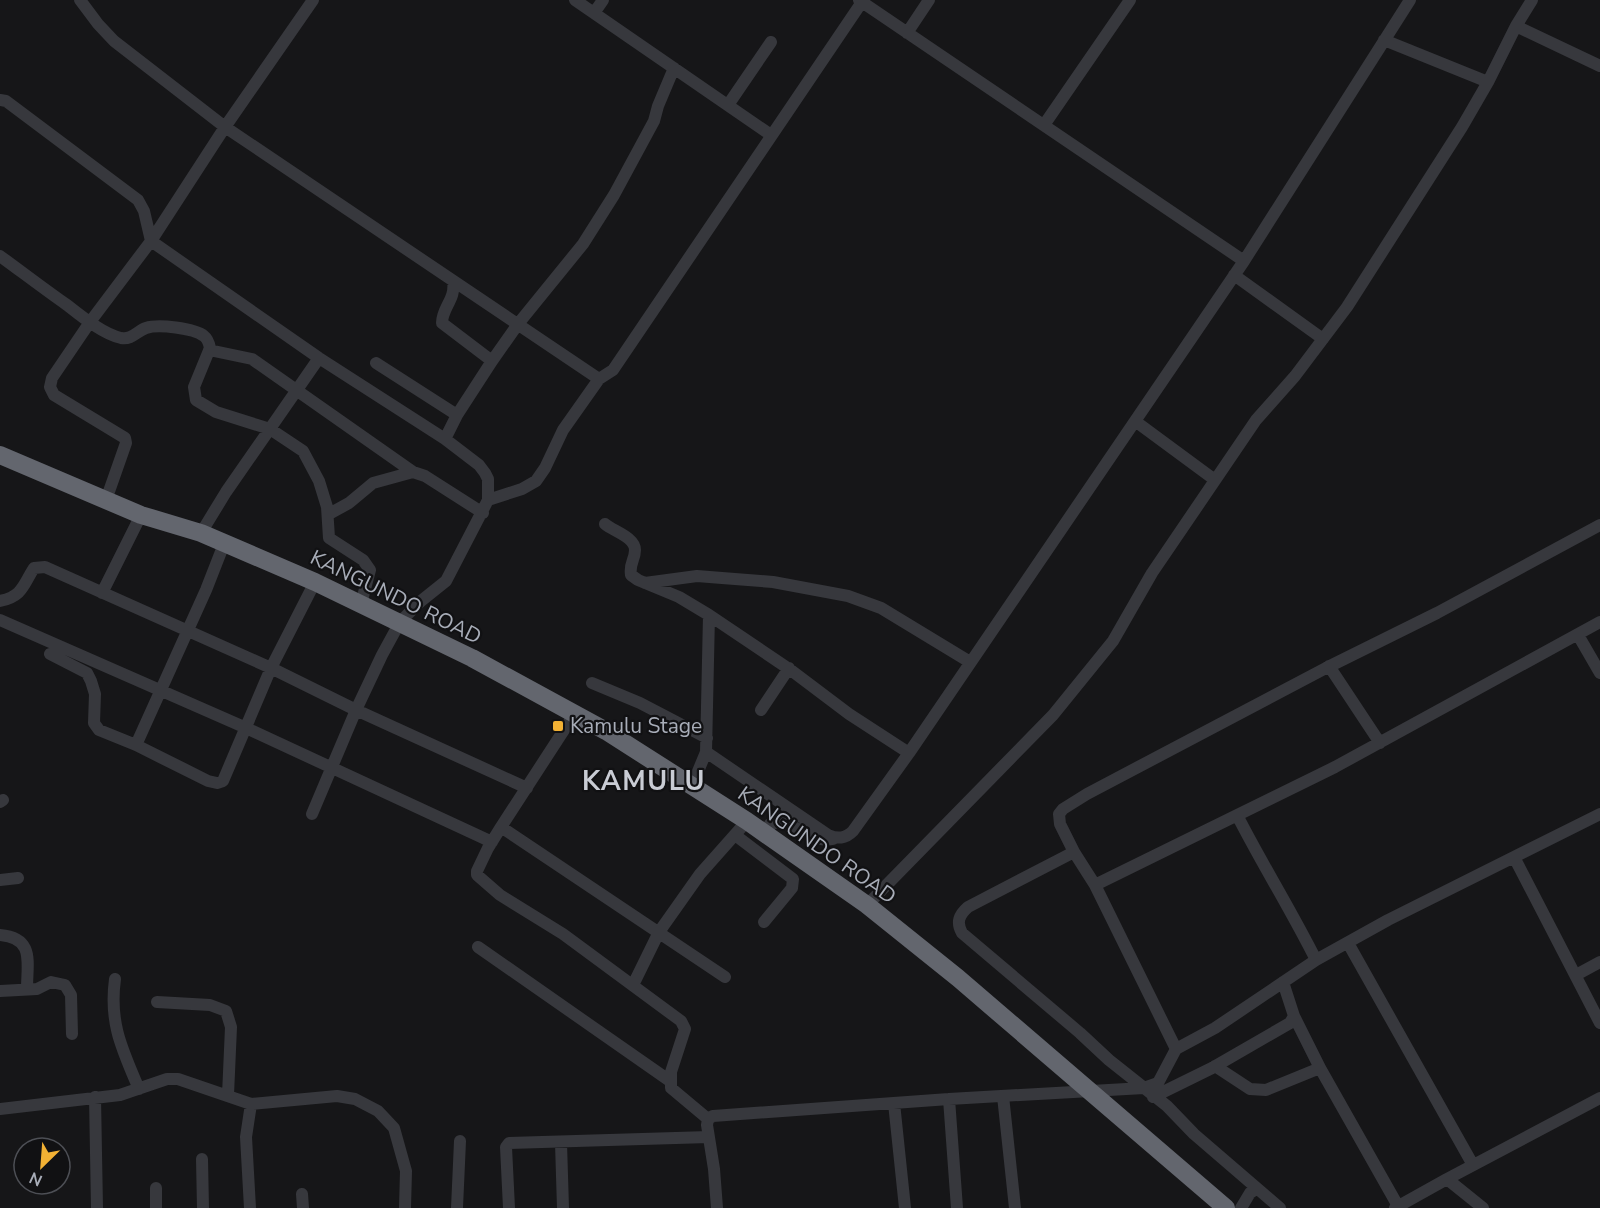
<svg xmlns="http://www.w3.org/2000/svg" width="1600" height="1208" font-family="'Nunito Sans',sans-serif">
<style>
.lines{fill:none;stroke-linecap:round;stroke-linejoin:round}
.minor{stroke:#37383d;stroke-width:12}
.highway{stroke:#63666e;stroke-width:18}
.poi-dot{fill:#f2b134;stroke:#111113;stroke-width:2}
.labels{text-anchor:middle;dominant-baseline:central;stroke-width:4.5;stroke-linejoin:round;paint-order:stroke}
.street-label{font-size:21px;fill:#a8adb8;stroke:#111113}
.poi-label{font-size:21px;fill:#a8adb8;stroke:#111113;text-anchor:start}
.district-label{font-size:27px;font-weight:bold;letter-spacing:1.5px;fill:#c9ccd4;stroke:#111113}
</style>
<rect width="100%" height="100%" fill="#161618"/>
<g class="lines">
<path class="minor" d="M80 0 98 24 114 41 225 127 599 379 613 370 862 2
M575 0 771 135
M859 0 1244 261
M594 13 603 0
M1516 26 1532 0
M907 33 929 0
M1384 40 1488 82
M0 100 6 101 138 200 144 211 151 241 319 358 445 439
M728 105 771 42
M1044 125 1130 0
M0 256C22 272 44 289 67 305 81 316 103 334 121 338 132 340 137 331 146 328 158 324 194 328 204 336 208 339 209 343 210 348L194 387 196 400 216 412 270 429 303 451 319 481 327 507 329 538 363 560 370 570 361 604
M1234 275 1323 339
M453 281C456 300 442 307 442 323L492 361
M209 350 252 359 413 472
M376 363 457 415
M1135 421 1215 480
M106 500 126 443 125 438 54 395 50 387 52 378 90 322 151 241 225 127 313 0
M488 500 522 489 536 481 545 468 563 430 599 379
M329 514 349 503 373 483 413 472 425 476 483 513
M605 524C613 531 635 537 635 550 635 560 629 563 631 575L638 580 679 597 709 615 792 671 849 714 909 753
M201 533 226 492 319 358
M645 583 697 576 722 578 773 582 848 596 881 608 970 662
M102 593 141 515
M0 601C23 596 23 585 34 568L45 567 271 668 356 710 527 788
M0 620 244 727 492 842
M1578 635 1600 673
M50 654 87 673 91 681 95 694 94 723 99 730 136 745 208 781 217 783 223 781 271 668 315 582
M1329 666 1380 743
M592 683 640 703 707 738
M761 710 789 668
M575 713 501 827 725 977
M136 745 206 590 224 544
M706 752 709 615
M692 786 706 752 828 835C838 839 845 839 853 831L909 753 1244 261 1410 0
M0 802 3 800
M312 814 356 710 382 655 400 622 421 601 446 581 488 500V479L485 473 479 465 445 439 457 415 492 361 518 324 583 244 614 195 654 121 658 106 674 68
M1237 815C1262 864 1291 910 1316 960
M501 827 488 848 477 871V875L500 895 563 934 681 1021 685 1029 671 1072V1088L708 1119
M735 835 793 879 792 888 764 922
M768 836 770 824C793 817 810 844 833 839
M1074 852 968 907C959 915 956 922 962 933L1080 1033 1109 1060 1167 1106 1194 1134 1280 1208
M1514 857 1600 1023
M0 880 18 878
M1095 885 1335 767 1600 622
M867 905 1053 715 1113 641 1152 573 1256 420 1295 376 1347 307 1462 127 1488 82 1516 26 1600 66
M0 935C35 938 27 962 27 989
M1348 943 1473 1165
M478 947 670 1081
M1576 975 1600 962
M115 979C109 1023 122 1049 139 1089
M633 985 659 932 700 874 747 821
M0 991 37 989 51 982 65 985 71 995 72 1034
M157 1002 210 1005 226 1011 231 1027 228 1095
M1294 1016 1320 1068 1398 1206
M1176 1049 1095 885 1074 852 1060 824 1059 814 1063 809 1087 794 1326 668 1437 613 1600 525
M1215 1066 1250 1089 1266 1090 1320 1068
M1003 1096 1015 1208
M95 1097 97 1208
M1153 1097 1212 1068 1290 1023 1294 1016 1283 982
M949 1099 957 1208
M894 1103 905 1208
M0 1109 120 1095 167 1079H178L251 1104 337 1096 355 1099 378 1111 394 1128 406 1171 405 1208
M561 1143 563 1208
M202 1159 203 1208
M1447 1179 1600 1098
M156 1188V1208
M302 1194 303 1208
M250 1208 246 1137 251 1104
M457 1208 460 1141
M509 1208 506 1147 509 1143 709 1137
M717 1208 714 1169 707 1125 708 1119 713 1116 949 1099 1144 1088 1158 1083 1176 1049 1215 1028 1316 960 1388 920 1600 814
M1241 1208 1250 1193 1256 1189
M1395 1208 1447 1179 1483 1208"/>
<path class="highway" d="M0 455 141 515 201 533 315 582 472 658 606 731 747 821 867 905 958 978 1226 1208"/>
</g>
<rect class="poi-dot" x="552" y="720" width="12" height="12" rx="3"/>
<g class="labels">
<g class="street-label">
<text transform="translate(396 597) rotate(26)">KANGUNDO ROAD</text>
<text transform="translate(817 845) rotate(35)">KANGUNDO ROAD</text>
</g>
<g class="poi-label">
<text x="570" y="726">Kamulu Stage</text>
</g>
<g class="district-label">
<text x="644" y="781">KAMULU</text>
</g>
</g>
<g transform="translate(42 1166) rotate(205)"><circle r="28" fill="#111113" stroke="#4d4f55" stroke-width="1.5"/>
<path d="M0-4.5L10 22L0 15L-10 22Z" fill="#f2b134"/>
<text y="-9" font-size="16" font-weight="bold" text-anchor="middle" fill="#a8adb8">N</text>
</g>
</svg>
